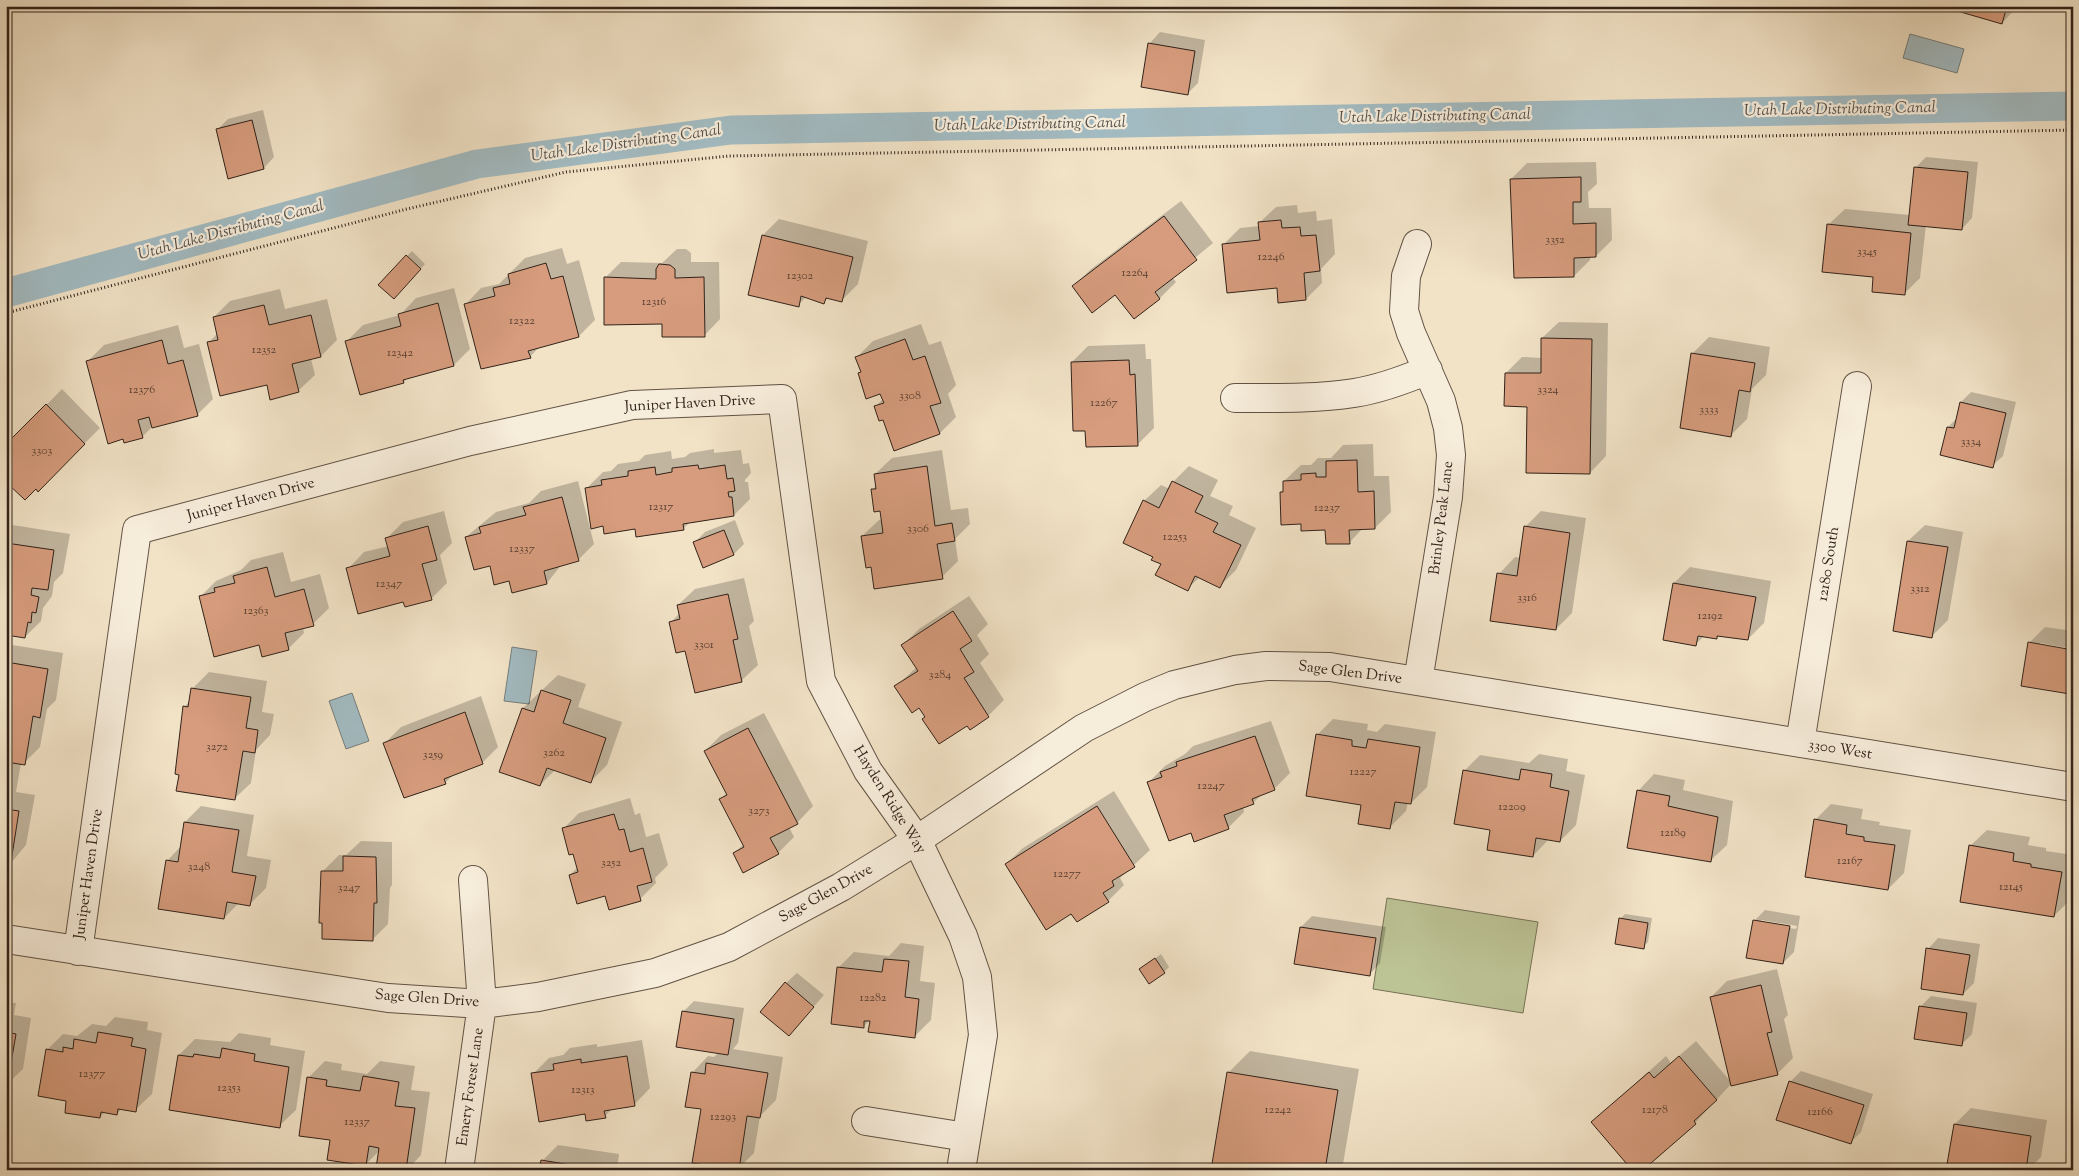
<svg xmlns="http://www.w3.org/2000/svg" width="2079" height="1176" font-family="'Sorts Mill Goudy',serif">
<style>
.green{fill:#bcc395;stroke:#767257}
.water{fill:#a2bbc2;stroke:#757e7e}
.shadow{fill:#0003;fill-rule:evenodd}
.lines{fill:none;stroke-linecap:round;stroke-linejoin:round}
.canal{stroke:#a2bbc2;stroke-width:29}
.building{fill:#d69c7d;stroke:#312219}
.street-casing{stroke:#615244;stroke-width:30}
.path{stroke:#312219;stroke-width:3;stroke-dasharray:1 2.5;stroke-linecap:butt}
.street{stroke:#f7eddb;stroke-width:28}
.labels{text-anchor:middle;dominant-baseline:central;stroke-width:4.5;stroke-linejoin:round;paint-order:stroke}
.number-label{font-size:12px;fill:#5a4032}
.street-label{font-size:15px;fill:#312219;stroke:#f7eddb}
.water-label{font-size:16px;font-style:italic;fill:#53504c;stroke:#f7eddb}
</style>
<rect width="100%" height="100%" fill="#f2e3c7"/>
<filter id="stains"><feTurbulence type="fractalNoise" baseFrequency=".004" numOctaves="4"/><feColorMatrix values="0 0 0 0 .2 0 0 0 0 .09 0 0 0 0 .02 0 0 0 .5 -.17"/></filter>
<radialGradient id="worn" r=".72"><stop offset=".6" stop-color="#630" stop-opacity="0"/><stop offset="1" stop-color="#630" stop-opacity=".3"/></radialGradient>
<path class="green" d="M1387 898 1538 922 1523 1013 1373 989Z"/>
<path class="water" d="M1910 34 1964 49 1957 73 1903 58Z
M512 647 537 651 529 704 504 701Z
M352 693 369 741 346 749 329 701Z"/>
<path class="shadow" d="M1944 6H2018L2002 23Z
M1160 32 1205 40 1198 83 1187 94 1142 86 1150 43Z
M263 110 274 157 264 168 217 130 228 119Z
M1926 157 1978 162 1972 218 1962 229 1926 225 1920 278 1904 294 1875 275 1828 225 1845 209 1910 215 1915 168Z
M1596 162 1597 184 1588 192 1589 208H1611L1612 240 1596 256H1590V260L1574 276 1511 179 1527 163Z
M1181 201 1213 243 1172 277 1176 282 1160 298 1134 317 1116 293 1074 286 1090 270Z
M1297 205 1298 213 1316 211 1317 221 1332 219 1335 254 1321 269 1322 283 1306 299 1278 287 1224 244 1240 228 1260 226 1259 223 1276 207Z
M779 219 868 241 858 284 842 300 829 297 824 302 807 296 798 305 763 235Z
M562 248 567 264 579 260 595 320 579 336 540 346 530 357 465 305 481 288 499 284 525 258Z
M677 249H686L691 253V262H719L720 319 704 336 663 323 605 278 621 262 662 263Z
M412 251 425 264 399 293 407 256Z
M454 288 470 349 454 365 408 377 404 382 360 393 347 341 363 325 400 315 416 298Z
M280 289 285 309 327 299 337 340 321 356 311 359 315 375 298 391 268 383 208 343 218 333 214 317 230 301Z
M1559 322 1608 323 1606 456 1590 473 1528 405 1506 373 1522 357 1542 358V338Z
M921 324 929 345 941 341 956 385 948 394 956 417 940 433 883 418 876 406 883 399 881 392 862 371 857 357 873 341Z
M178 325 184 348 199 344 213 399 197 415 153 426 142 437 88 361 104 345Z
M1709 337 1770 347 1766 375 1752 389 1747 419 1731 435 1693 353Z
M1145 344 1146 359H1151L1154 428 1138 444 1086 429 1072 362 1088 346Z
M62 389 100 428 38 490 13 464 6 446Z
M1971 392 2016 402 2003 456 1992 466 1948 427 1957 418 1961 402Z
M1373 444 1374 476H1389L1391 512 1375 528H1363L1349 543 1326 528 1302 522 1281 492 1285 489 1284 481 1301 465H1311L1318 458H1331L1343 445Z
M714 449V453L741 450 743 464 749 463 751 473 745 480V482H748L750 499 734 515 691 521 683 529 604 525 587 488 603 472 611 471 618 464 639 461 645 455 671 451 672 459 685 457 690 453Z
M942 450 951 510 968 508 970 524 955 539 958 561 942 577 872 565 862 536 879 520 883 519 881 510 872 490 877 485 875 474 892 458Z
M1189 466 1218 480 1210 496 1233 506 1229 515 1256 528 1236 570 1220 586 1200 577 1187 589 1154 556 1144 501 1161 485 1170 489 1173 482Z
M578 481 594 544 578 560 562 564 547 583 513 591 510 579 491 565 466 537 496 512 529 503 541 491Z
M444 511 452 543 440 555 447 583 431 599 404 600 348 569 364 552 389 546 387 538 403 522Z
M1541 511 1586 518 1572 613 1556 629 1499 574 1515 557 1521 558 1525 527Z
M735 520 744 544 734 554 694 543 705 532Z
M6 524 70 534 63 573 54 582 52 596 43 608 41 621 25 637 6 634Z
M1925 525 1963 532 1948 620 1932 636 1908 541Z
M283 552 291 582 320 574 329 608 313 624 303 627 304 633 288 649 260 644 200 597 216 581 241 570 251 560Z
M1690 567 1771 581 1764 623 1748 639 1719 635 1716 637 1705 635 1696 644 1674 583Z
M744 578 754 621 749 626 758 665 741 681 686 649 671 622 680 613 678 605 695 589Z
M969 596 988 624 977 635 989 654 980 663 1004 700 988 716 968 724 927 717 920 706 896 686 917 667 903 645 919 629Z
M2045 627 2073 631V649L2040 643V646L2073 651V706L2071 693 2029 643Z
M12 645 63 653 56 700 47 709 40 747 24 763H21L16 792 35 795 26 845 6 869V650Z
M209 672 267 681 262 712 274 714 270 735 256 750 251 783 234 799 180 774 184 707 191 700 193 688Z
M558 675 586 684 578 707 622 722 607 765 591 781 556 769 540 785 523 708Z
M481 696 498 747 482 763 455 773 445 783 385 743 401 727Z
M764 713 813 806 797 823 789 827 794 837 778 853H734L744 844 721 799 727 793 705 751 721 735Z
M1333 719 1368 724 1367 730 1377 732 1385 724 1436 732 1427 787 1411 803 1408 802 1406 811 1390 827 1362 804 1317 735Z
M1271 721 1290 773 1274 789 1263 793 1253 803 1243 807 1244 812 1228 828 1191 831 1149 782 1165 766 1185 754 1193 746Z
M1539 754 1568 759 1566 771 1585 775 1576 825 1560 841 1549 839 1533 856 1491 829 1464 771 1480 755 1529 763Z
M1654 774 1685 780 1683 790 1733 801 1727 845 1710 861 1638 791Z
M1114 791 1150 850 1120 878 1124 885 1108 901 1071 912 1006 864 1023 848Z
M630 798 635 815 640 813 646 837 659 833 668 865 655 878 656 883 640 899 606 894 570 875 578 867 563 829 579 813Z
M1831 804 1863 809 1861 819 1880 822 1879 825 1911 830 1904 873 1888 889 1815 820Z
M201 806 254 815 247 856 271 860 266 888 250 904 239 903 224 918 167 861 181 846 185 822Z
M1987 830 2030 837 2028 845 2046 848V851L2073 855V883L2070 900 2054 916 1970 846Z
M361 841 392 842V885L390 888 388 924 372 940 323 871 339 855H346Z
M1765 910 1800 916 1794 952 1783 963 1754 921ZM1761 920 1797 926 1796 929 1761 923Z
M1625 914 1652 918 1648 942 1643 947 1620 919Z
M1312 916 1386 927 1380 963 1370 974 1296 963 1301 927Z
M1938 938 1980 944 1974 983 1963 994 1928 949Z
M901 943 924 946 920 981 935 983 931 1020 915 1036 871 1019 863 1027 838 968 854 952 889 956Z
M1161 954 1169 967 1164 972 1141 969Z
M1777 969 1788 1015 1784 1019 1793 1058 1777 1074 1732 1083 1695 1123 1593 1122 1666 1056 1671 1063 1696 1041 1731 1082 1711 997 1727 981Z
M797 973 824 995 789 1035 786 983Z
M1931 996 1977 1003 1972 1034 1961 1045 1920 1007Z
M694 1001 744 1008 738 1043 733 1049 783 1057 776 1100 760 1116 754 1153 738 1169 702 1108 692 1073 708 1056 714 1057 719 1052 683 1012Z
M6 1002 16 1003 14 1015 31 1018 23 1069 6 1085Z
M115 1017 148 1022 147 1030 162 1033 152 1094 135 1110 122 1108 117 1114 105 1112 100 1117 68 1100 47 1050 63 1034 77 1036 92 1024 106 1026Z
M239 1033 271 1038 270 1045 305 1051 296 1110 279 1126 179 1055 195 1039 230 1042Z
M642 1040 650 1088 634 1105 613 1108 605 1116 586 1112 533 1074 549 1058 563 1055 570 1048 597 1044V1047Z
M1250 1051 1359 1069 1342 1170H1212L1229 1072Z
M325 1061 342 1064 341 1070 367 1074 380 1061 415 1066 411 1090 430 1092 421 1155 407 1170 377 1167 380 1150 366 1164 331 1139 309 1077Z
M1801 1071 1873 1094 1861 1132 1850 1143 1790 1082Z
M1971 1108 2047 1120 2041 1157 2028 1170H2003L1955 1124Z
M558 1145 619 1154 617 1170H540L542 1161Z"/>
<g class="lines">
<path class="canal" d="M6 293 477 164 731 130 2073 106"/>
</g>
<path class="building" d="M1940 6H2007L2002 24Z
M1148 43 1195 51 1188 95 1141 87Z
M252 120 264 169 228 179 216 129Z
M1914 167 1968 172 1962 230 1908 225Z
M1581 177V202H1573V224L1596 223V257L1574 258V277L1514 278 1510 179Z
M1164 216 1197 260 1155 292 1160 299 1134 319 1115 295 1092 313 1072 286Z
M1281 220 1282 228 1300 227 1301 236 1316 235 1320 271 1304 273 1306 300 1278 303 1277 288 1227 293 1222 244 1260 240 1258 222Z
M1827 224 1911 233 1905 295 1872 292 1873 277 1822 272Z
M762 235 853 257 842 302 826 298 824 304 801 296 799 307 748 295Z
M406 255 421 269 394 299 378 285Z
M546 263 551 279 563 276 579 337 528 351 531 358 481 369 464 304 495 296 493 288 510 284 508 274Z
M659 264 670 265 675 269V278L704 277 705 337H662V324L604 325V277L656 279V269Z
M438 303 454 366 403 380 404 383 360 395 345 341 401 326 398 314Z
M264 305 269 325 311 315 321 357 292 364 299 392 270 400 267 385 220 396 207 342 218 340 213 317Z
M1541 338 1592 339 1590 474 1526 473 1527 407 1504 406 1505 373H1541Z
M905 339 913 360 925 356 941 403 930 406 940 434 894 451 883 420 879 421 874 406 884 403 880 394 866 399 858 373 861 372 855 357Z
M162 340 168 364 183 360 198 416 152 428 149 417 138 420 143 438 124 443 123 439 108 444 86 361Z
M1691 353 1755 363 1750 392 1739 390 1731 437 1680 428Z
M1129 360 1130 375 1135 374 1138 446 1086 447 1085 431H1073L1071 362Z
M1960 402 2006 413 1993 468 1940 455 1947 427 1954 428Z
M46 404 85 444 38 492 36 489 25 500 6 482V469L11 464 6 458V444Z
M1357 460 1358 492 1374 491 1375 529 1349 530 1350 544H1326L1325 530 1301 531V524L1281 525 1280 492H1283V481L1301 480V474L1316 473V477H1326V461Z
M698 465 699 469 725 465 727 479 733 478 735 491 728 492 729 497H732L734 516 683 524 684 530 636 537 635 529 604 534 603 526 591 529 585 488 602 485 601 480 628 476V471L655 467 656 475 672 472V468Z
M927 466 935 526 952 523 955 541 937 544 943 579 874 589 871 567 866 568 861 536 883 533 880 511 874 512 871 489H876L874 474Z
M1172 481 1203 496 1195 512 1218 523 1213 532 1241 545 1220 588 1195 576 1188 591 1155 575 1161 564 1151 560 1153 557 1123 543 1143 500 1159 508Z
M562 497 579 561 544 571 547 584 512 593 509 581 494 585 490 566 474 570 465 537 481 533 479 527 526 515 523 507Z
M428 526 437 560 422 564 432 600 405 607 403 602 358 614 346 568 390 556 385 538Z
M1524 526 1570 533 1556 630 1490 621 1497 573 1517 576Z
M724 530 734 555 703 568 693 542Z
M1907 541 1948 547 1932 638 1893 631Z
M6 543 54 550 48 590 32 588 31 595 39 597 36 613 32 612 31 623 28 622 25 638 6 635Z
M267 567 275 597 304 589 314 626 285 633 289 650 262 657 259 645 214 657 199 596 215 592 214 588 235 583 233 576Z
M1673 583 1756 597 1748 640 1717 636V639L1698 636 1696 646 1663 640Z
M728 594 738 639 733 640 742 682 695 693 685 651 676 653 669 622 680 619 677 605Z
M953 611 972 641 960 649 974 672 964 678 989 717 970 730 967 726 939 744 922 719 925 717 919 708 912 713 894 686 918 671 901 645Z
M2028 642 2073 650V707L2068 706 2070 694 2021 686Z
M6 662 48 669 40 718 33 716 25 765 6 762Z
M191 688 251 697 246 728 258 730 255 753 243 751 235 800 176 791 179 775 175 774 183 706 188 707Z
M541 690 571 700 563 723 606 738 591 783 547 768 540 786 499 772 522 708 534 712Z
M465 712 483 764 444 779 446 784 404 798 383 743Z
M748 728 798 824 770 838 779 854 743 873 733 853 744 847 719 799 727 795 704 751Z
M1316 734 1352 740V746L1366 748 1368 739 1420 747 1411 804 1395 802 1390 829 1358 824 1361 805 1306 796Z
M1255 736 1275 790 1252 799 1254 804 1224 815 1229 829 1194 842 1191 833 1169 841 1147 782 1162 777 1160 772 1177 766 1176 762Z
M1521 769 1552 774 1550 787 1569 791 1560 842 1536 838 1533 857 1487 850 1490 830 1454 824 1463 770 1519 780Z
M1637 790 1670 796 1668 806 1718 817 1711 862 1627 848Z
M1097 806 1135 867 1112 881 1114 886 1103 893 1109 902 1077 922 1071 914 1046 930 1005 864Z
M6 809 19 811 11 862H6Z
M614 814 619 830 624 829 630 852 643 848 652 882 637 886 641 901 609 910 605 896 577 904 569 875 578 872 573 854 569 855 562 828Z
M1814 819 1847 825 1846 834 1864 837V841L1895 845 1888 890 1805 877Z
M184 822 239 830 232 872 256 876 250 906 227 902 224 919 158 909 166 860 178 862Z
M1969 845 2014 853 2013 861 2031 864V867L2062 872 2054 917 1960 902Z
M343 856 376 857 377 903H374L373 941 322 939V923H319L321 871H343Z
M1619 918 1648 923 1644 949 1615 944Z
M1753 920 1790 926 1783 964 1746 958Z
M1300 927 1376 938 1370 976 1294 964Z
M1926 948 1970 955 1963 995 1921 989Z
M1155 958 1165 973 1149 984 1139 969Z
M884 959 909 961 905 997 919 999 915 1038 868 1032 870 1021H864V1028L831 1024 837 967 882 972Z
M785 982 814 1007 789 1036 760 1012Z
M1761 985 1772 1032 1767 1033 1778 1075 1731 1086 1710 997Z
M1919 1006 1967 1013 1962 1046 1914 1039Z
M682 1011 734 1019 728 1055 676 1047Z
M6 1032 16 1034 7 1086H6Z
M98 1032 133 1038 131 1046 146 1049 136 1112 118 1109 117 1115 101 1112 100 1118 65 1113 66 1101 38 1096 46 1049 63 1052V1047L73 1049 74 1039 96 1043Z
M222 1048 255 1054 254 1061 289 1067 280 1128 169 1110 178 1055 193 1057 194 1054 220 1058Z
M627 1056 635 1106 604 1111 606 1118 586 1121 585 1114 539 1122 531 1073 554 1070 553 1064 581 1059V1063Z
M1679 1056 1717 1100 1694 1121 1696 1124 1643 1170H1632L1591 1122 1649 1072 1654 1078Z
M706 1063 768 1073 760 1118 747 1116 739 1170 692 1163 701 1109 685 1107 691 1072 705 1074Z
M1227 1072 1338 1090 1325 1170H1211Z
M363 1076 399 1082 395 1106 415 1108 406 1170 376 1168 379 1148 369 1146 366 1166 327 1160 330 1140 299 1136 307 1077 327 1080 326 1086 360 1091Z
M1789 1081 1864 1105 1851 1144 1776 1120Z
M1954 1124 2031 1136 2026 1170H1946Z
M541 1160 601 1170H539Z"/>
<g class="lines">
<defs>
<path id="street" d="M1417 244 1406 276 1404 311 1411 333 1441 401 1448 428 1451 455 1448 497 1418 681
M1235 398C1275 398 1315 399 1354 393 1380 389 1404 380 1428 370
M1800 743 1857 386
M6 939 388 998 482 1004 538 997 655 973 729 947 841 887 917 840 1084 728 1145 697 1174 685 1235 670 1266 666 1330 667 2073 787
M78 951 137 530 470 441 632 405 782 399 821 681 868 771 917 840 963 936 977 977 983 1035 961 1170
M866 1121 966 1137
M459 1170 482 1004 473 880"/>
</defs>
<use href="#street" class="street-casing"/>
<path class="path" d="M6 313 407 209 566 172 729 156 2073 130"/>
<use href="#street" class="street"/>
</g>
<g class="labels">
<g class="number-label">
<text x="1555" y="240">3352</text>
<text x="1867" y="252">3345</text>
<text x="1271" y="257">12246</text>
<text x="1135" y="273">12264</text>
<text x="800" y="276">12302</text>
<text x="654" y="302">12316</text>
<text x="522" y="321">12322</text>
<text x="264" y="350">12352</text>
<text x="400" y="353">12342</text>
<text x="142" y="390">12376</text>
<text x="1548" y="390">3324</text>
<text x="910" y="396">3308</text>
<text x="1104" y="403">12267</text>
<text x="1709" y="410">3333</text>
<text x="1971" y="442">3334</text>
<text x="42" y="451">3303</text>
<text x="661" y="507">12317</text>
<text x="1327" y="508">12237</text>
<text x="918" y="529">3306</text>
<text x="1175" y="537">12253</text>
<text x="522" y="549">12337</text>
<text x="389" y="584">12347</text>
<text x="1920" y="589">3312</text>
<text x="1527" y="598">3316</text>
<text x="256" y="611">12363</text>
<text x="1710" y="616">12192</text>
<text x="704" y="645">3301</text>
<text x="940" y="675">3284</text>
<text x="217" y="747">3272</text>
<text x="554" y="753">3262</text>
<text x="433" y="755">3259</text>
<text x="1363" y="772">12227</text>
<text x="1211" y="786">12247</text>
<text x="1512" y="807">12209</text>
<text x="759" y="811">3273</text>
<text x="1673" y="833">12189</text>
<text x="1850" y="861">12167</text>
<text x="611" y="863">3252</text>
<text x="199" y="867">3248</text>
<text x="1067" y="874">12277</text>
<text x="2011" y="887">12145</text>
<text x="349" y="888">3247</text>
<text x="873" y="998">12282</text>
<text x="92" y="1074">12377</text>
<text x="229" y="1088">12353</text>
<text x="583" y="1090">12313</text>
<text x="1278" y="1110">12242</text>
<text x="1655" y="1110">12178</text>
<text x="1820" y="1112">12166</text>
<text x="723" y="1117">12293</text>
<text x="357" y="1122">12337</text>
</g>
<g class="street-label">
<text transform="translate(690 404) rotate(-3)">Juniper Haven Drive</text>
<text transform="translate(251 500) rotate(-15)">Juniper Haven Drive</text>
<text transform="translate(1442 518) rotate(-83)">Brinley Peak Lane</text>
<text transform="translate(1829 564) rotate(-81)">12180 South</text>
<text transform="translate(1350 673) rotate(7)">Sage Glen Drive</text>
<text transform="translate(1840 750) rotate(9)">3300 West</text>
<text transform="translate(889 800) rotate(58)">Hayden Ridge Way</text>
<text transform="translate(89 874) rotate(-82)">Juniper Haven Drive</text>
<text transform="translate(826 894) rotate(-29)">Sage Glen Drive</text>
<text transform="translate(427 999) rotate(4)">Sage Glen Drive</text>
<text transform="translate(471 1087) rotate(-82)">Emery Forest Lane</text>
</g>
<g class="water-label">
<text transform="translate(1840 110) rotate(-1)">Utah Lake Distributing Canal</text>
<text transform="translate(1435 117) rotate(-1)">Utah Lake Distributing Canal</text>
<text transform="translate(1030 125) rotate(-1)">Utah Lake Distributing Canal</text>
<text transform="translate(626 144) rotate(-8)">Utah Lake Distributing Canal</text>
<text transform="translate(231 231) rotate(-15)">Utah Lake Distributing Canal</text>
</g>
</g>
<rect width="2079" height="1176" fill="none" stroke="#f2e3c7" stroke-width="25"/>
<rect x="8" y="8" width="2064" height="1161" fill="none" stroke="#312219" stroke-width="2.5"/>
<rect x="12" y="12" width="2054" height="1151" fill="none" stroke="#312219"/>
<rect width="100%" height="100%" filter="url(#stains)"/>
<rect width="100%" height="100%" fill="url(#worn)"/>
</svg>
